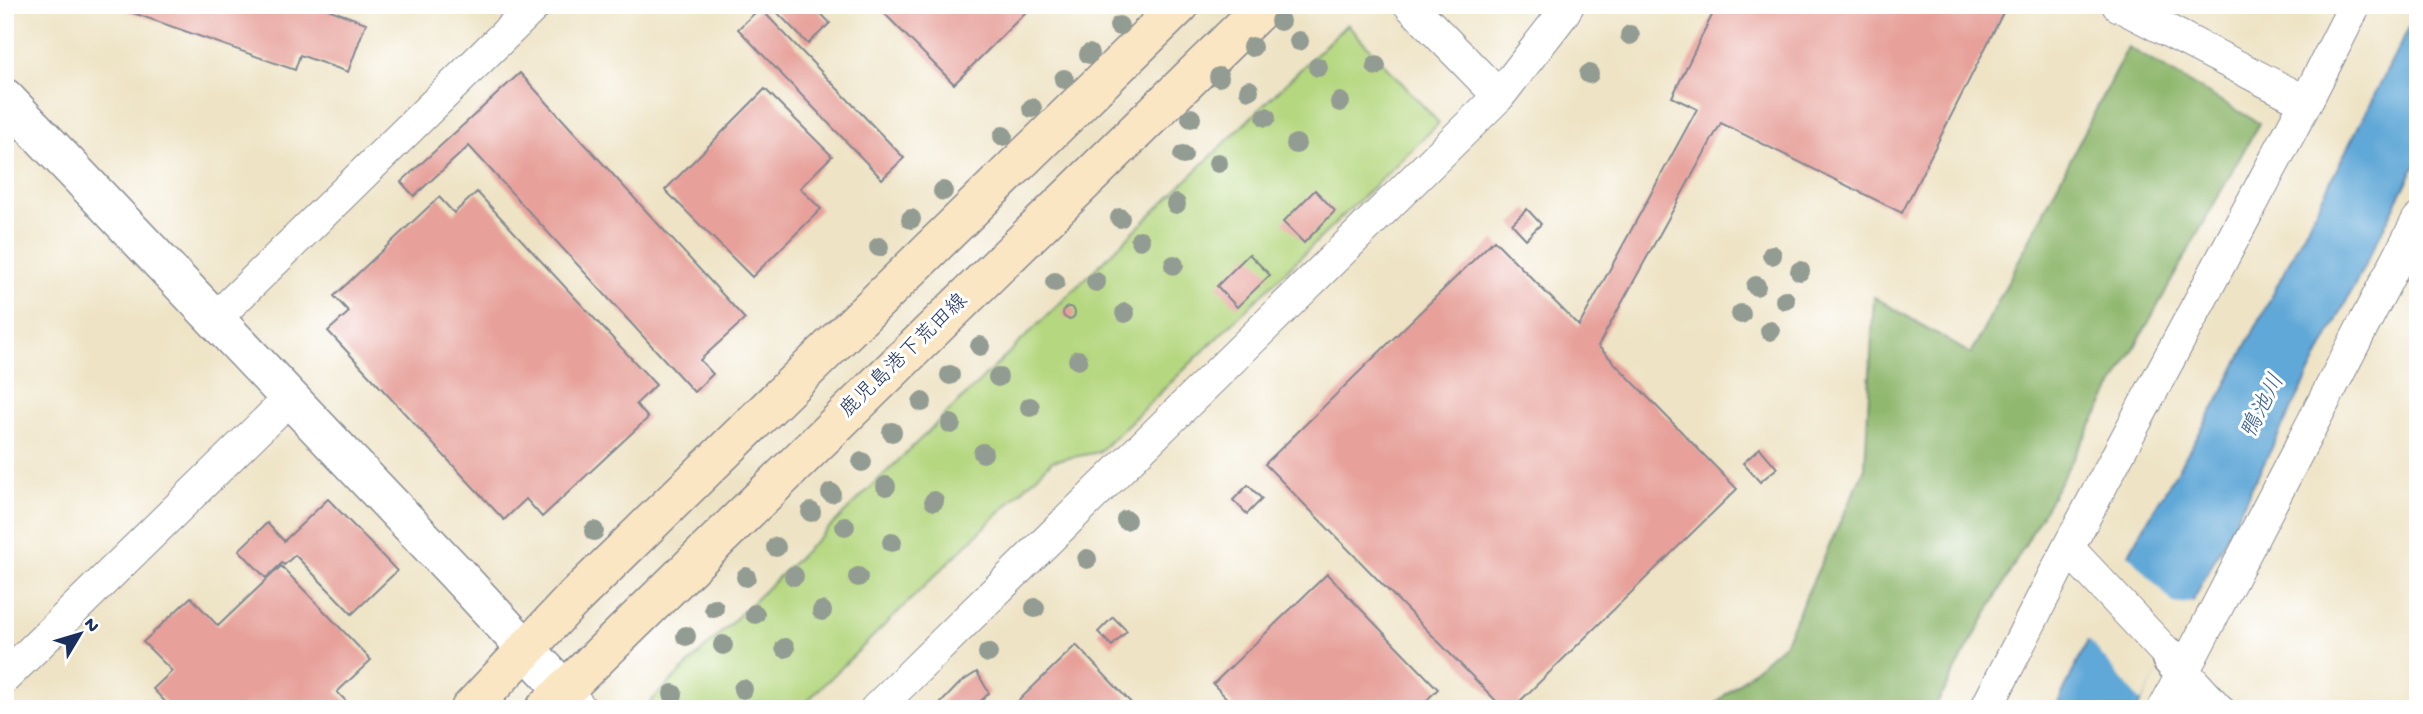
<svg xmlns="http://www.w3.org/2000/svg" width="2423" height="714" font-family="'Gochi Hand','Klee One',sans-serif">
<style>
.green{fill:#b5d77f;stroke:#68836e;stroke-width:2}
.forest{fill:#90b86e;stroke:#567466;stroke-width:2}
.water{fill:#61a8d7;stroke:#3e6c9a;stroke-width:2}
.pier{fill:#eee3c5}
.building{fill:#e7a09a}
.lines{fill:none;stroke-linecap:round;stroke-linejoin:round}
.minor-casing{stroke:#848992;stroke-width:34}
.tertiary-casing{stroke:#848992;stroke-width:41}
.secondary-casing{stroke:#848992;stroke-width:41}
.minor{stroke:#fff;stroke-width:32}
.tertiary{stroke:#fff;stroke-width:38}
.secondary{stroke:#fbe6c4;stroke-width:38}
.tree{fill:#939c92}
.labels{text-anchor:middle;dominant-baseline:central;stroke-width:6;stroke-linejoin:round;paint-order:stroke}
.street-label{font-size:21px;fill:#1b2f5e;stroke:#fff}
.water-label{font-size:23px;font-style:italic;fill:#375f8e;stroke:#fff}
</style>
<rect width="100%" height="100%" fill="#fff"/>
<filter id="ink" filterUnits="userSpaceOnUse"><feTurbulence type="fractalNoise" baseFrequency=".0143" numOctaves="2"/><feDisplacementMap in="SourceGraphic" scale="14" xChannelSelector="R" yChannelSelector="G"/><feConvolveMatrix kernelMatrix="1 2 1 2 8 2 1 2 1" color-interpolation-filters="sRGB"/></filter>
<filter id="wash" filterUnits="userSpaceOnUse"><feTurbulence type="fractalNoise" baseFrequency=".00686" numOctaves="4" result="noise"/><feDisplacementMap in="SourceGraphic" scale="28" xChannelSelector="R" yChannelSelector="G"/><feGaussianBlur stdDeviation="1.57" result="paint"/><feColorMatrix in="noise" values="0 0 0 0 0 0 0 0 0 0 0 0 0 0 0 0 0 1.4 0 .05"/><feComposite in="paint" operator="in"/></filter>
<g filter="url(#wash)">
<rect width="100%" height="100%" fill="#eee3c5"/>
<path class="green" d="M1347 24 1439 123 1099 452 1052 461 799 709H657L650 702Z"/>
<path class="forest" d="M2128 47 2259 123 1934 709H1709L1784 644 1865 468 1874 297 1971 354Z"/>
<path class="water" d="M2418 10V160L2255 481 2137 709H2055L2135 542 2217 403Z"/>
<path class="pier" d="M2126 552 2174 604 2196 602 2141 702 2090 641 2084 639Z"/>
<g id="blocks">
<path class="building" d="M126 5H317L366 23 348 72 300 55 295 70 125 10Z
M770 5H813L830 23 808 44Z
M876 5H1033L954 84Z
M1717 5H2007L1902 213 1721 123 1598 346 1737 489 1512 709H1504L1265 464 1494 240 1579 326 1697 109 1672 97Z
M760 8 904 158 882 179 738 29Z
M520 73 745 319 700 360 713 374 694 392 469 146 414 196 401 182Z
M765 89 832 156 800 188 821 209 752 277 665 190Z
M1315 190 1335 211 1304 243 1283 222Z
M477 192 656 385 636 404 648 418 542 517 526 499 504 520 328 331 349 312 334 296 439 197 454 213Z
M1527 209 1541 224 1526 239 1512 224Z
M1249 254 1270 275 1237 307 1217 286Z
M1063 313a6 6 0 1 1 12 0a6 6 0 1 1-12 0Z
M1760 448 1777 468 1760 482 1743 463Z
M1248 485 1262 499 1247 514 1233 500Z
M328 499 397 571 352 614 295 555 284 565 282 563 266 578 239 550 267 523 284 541Z
M281 566 371 660 337 692 354 709H172L153 689 172 671 143 642 191 597 218 626Z
M1327 574 1438 689 1418 709H1237L1213 684Z
M1113 617 1127 631 1112 646 1098 632Z
M1076 645 1137 709H1010Z
M977 672 989 693 979 703 985 709H935L960 683Z"/>
</g>
</g>
<g filter="url(#ink)">
<use href="#blocks" fill-opacity="0" stroke="#848992" stroke-width="2"/>
<g class="lines">
<defs>
<path id="minor" d="M1410 5 1499 96
M2118 5 2306 102
M215 319 535 5
M2068 548 2171 658
M2183 671 2218 709
M5 677 290 398
M564 690 581 709
M876 709 1499 96 1562 15 1568 5
M1986 709 2068 548 2306 102 2355 5
M2164 709 2418 220"/>
<path id="tertiary" d="M5 98 456 573 564 690
M2171 658 2183 671"/>
<path id="secondary" d="M470 709 574 598 1180 5
M545 709 1265 5"/>
</defs>
<use href="#minor" class="minor-casing"/>
<use href="#tertiary" class="tertiary-casing"/>
<use href="#secondary" class="secondary-casing"/>
<use href="#minor" class="minor"/>
<use href="#tertiary" class="tertiary"/>
<use href="#secondary" class="secondary"/>
</g>
<g class="tree">
<circle cx="1280" cy="21" r="10"/>
<circle cx="1119" cy="26" r="10"/>
<circle cx="1630" cy="35" r="10"/>
<circle cx="1299" cy="41" r="10"/>
<circle cx="1252" cy="47" r="10"/>
<circle cx="1089" cy="54" r="10"/>
<circle cx="1376" cy="66" r="10"/>
<circle cx="1318" cy="67" r="10"/>
<circle cx="1589" cy="74" r="10"/>
<circle cx="1219" cy="77" r="10"/>
<circle cx="1064" cy="79" r="10"/>
<circle cx="1249" cy="90" r="10"/>
<circle cx="1340" cy="102" r="10"/>
<circle cx="1032" cy="108" r="10"/>
<circle cx="1266" cy="117" r="10"/>
<circle cx="1191" cy="118" r="10"/>
<circle cx="1003" cy="136" r="10"/>
<circle cx="1296" cy="144" r="10"/>
<circle cx="1183" cy="155" r="10"/>
<circle cx="1218" cy="163" r="10"/>
<circle cx="943" cy="191" r="10"/>
<circle cx="1176" cy="204" r="10"/>
<circle cx="1120" cy="218" r="10"/>
<circle cx="911" cy="219" r="10"/>
<circle cx="1140" cy="240" r="10"/>
<circle cx="879" cy="247" r="10"/>
<circle cx="1772" cy="255" r="10"/>
<circle cx="1174" cy="265" r="10"/>
<circle cx="1800" cy="271" r="10"/>
<circle cx="1055" cy="282" r="10"/>
<circle cx="1096" cy="282" r="10"/>
<circle cx="1756" cy="286" r="10"/>
<circle cx="1785" cy="300" r="10"/>
<circle cx="1125" cy="313" r="10"/>
<circle cx="1741" cy="314" r="10"/>
<circle cx="1770" cy="331" r="10"/>
<circle cx="980" cy="346" r="10"/>
<circle cx="1078" cy="360" r="10"/>
<circle cx="950" cy="375" r="10"/>
<circle cx="998" cy="377" r="10"/>
<circle cx="922" cy="402" r="10"/>
<circle cx="1030" cy="407" r="10"/>
<circle cx="951" cy="424" r="10"/>
<circle cx="892" cy="432" r="10"/>
<circle cx="983" cy="453" r="10"/>
<circle cx="862" cy="462" r="10"/>
<circle cx="886" cy="486" r="10"/>
<circle cx="831" cy="493" r="10"/>
<circle cx="934" cy="501" r="10"/>
<circle cx="811" cy="512" r="10"/>
<circle cx="1126" cy="520" r="10"/>
<circle cx="845" cy="526" r="10"/>
<circle cx="594" cy="531" r="10"/>
<circle cx="892" cy="542" r="10"/>
<circle cx="776" cy="547" r="10"/>
<circle cx="1087" cy="559" r="10"/>
<circle cx="794" cy="576" r="10"/>
<circle cx="746" cy="577" r="10"/>
<circle cx="858" cy="577" r="10"/>
<circle cx="714" cy="608" r="10"/>
<circle cx="1035" cy="608" r="10"/>
<circle cx="822" cy="611" r="10"/>
<circle cx="755" cy="614" r="10"/>
<circle cx="686" cy="636" r="10"/>
<circle cx="723" cy="645" r="10"/>
<circle cx="785" cy="648" r="10"/>
<circle cx="988" cy="653" r="10"/>
<circle cx="743" cy="689" r="10"/>
<circle cx="673" cy="694" r="10"/>
</g>
</g>
<g class="labels">
<g class="street-label">
<text transform="translate(905 357) rotate(-44)">鹿児島港下荒田線</text>
</g>
<g class="water-label">
<text transform="translate(2264 407) rotate(-63)">鴨池川</text>
</g>
</g>
<rect width="2423" height="714" fill="none" stroke="#fff" stroke-width="28"/>
<g transform="translate(80 634) rotate(52)" stroke="#ffffff" stroke-width="5" paint-order="stroke">
<path d="M0-5L12 26L0 18L-12 26Z" fill="#1b2f5e"/>
<text y="-10" font-size="19" font-weight="bold" text-anchor="middle" fill="#1b2f5e">N</text>
</g>
</svg>
